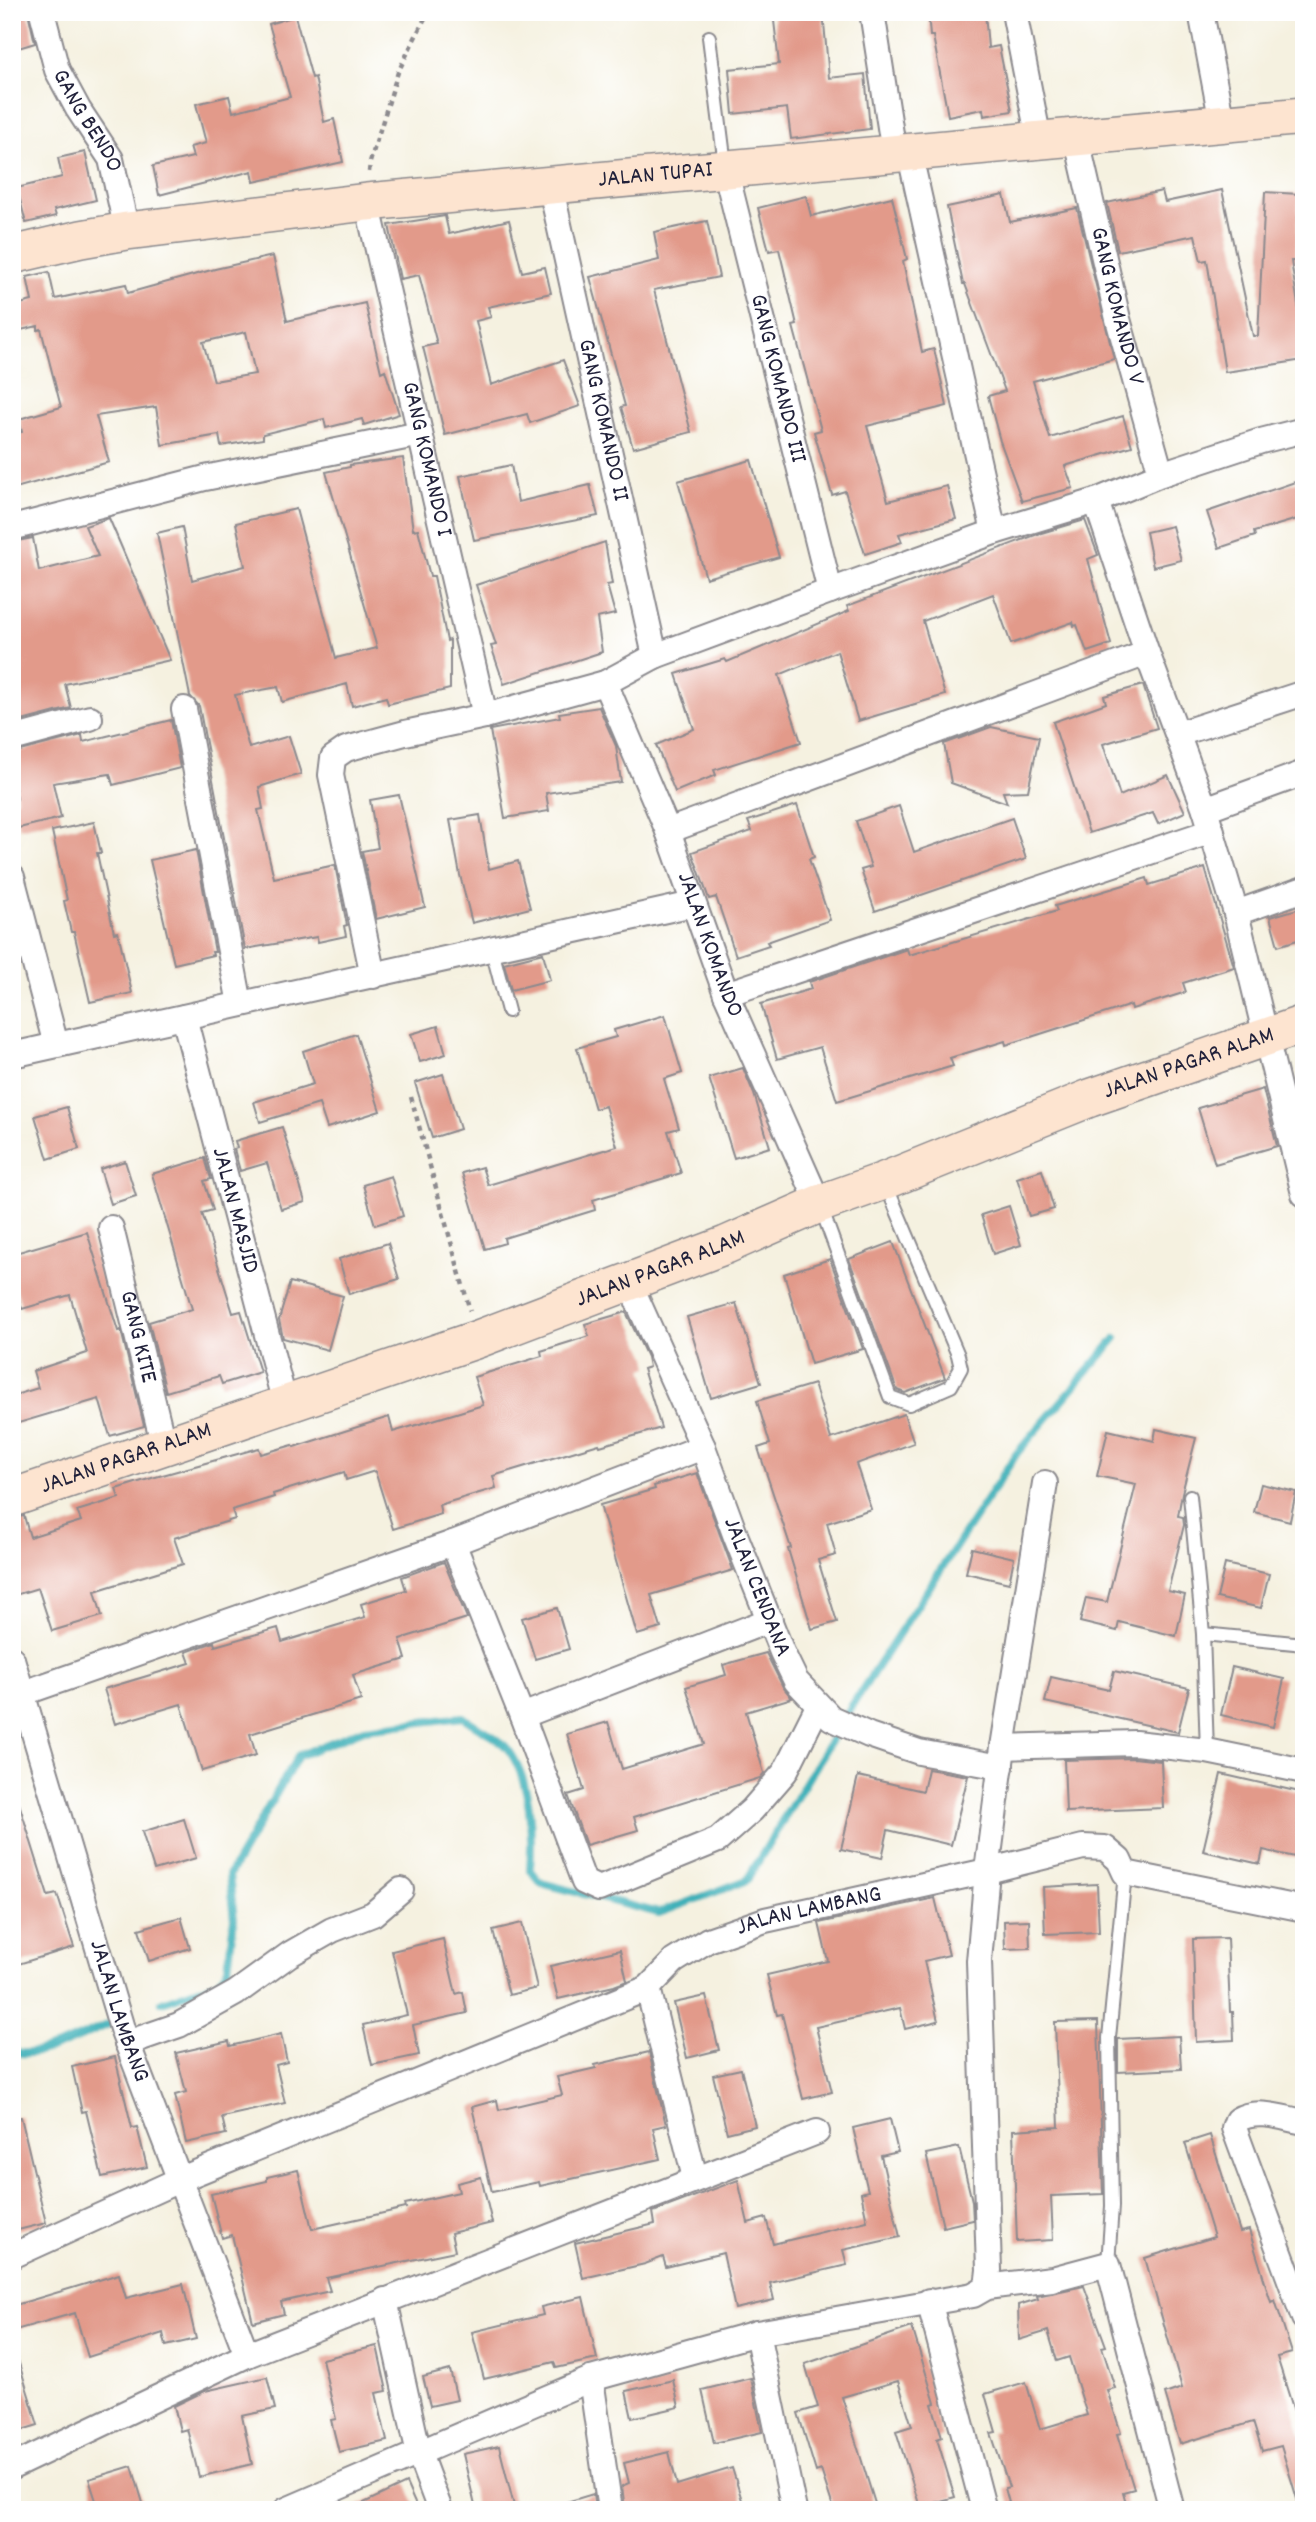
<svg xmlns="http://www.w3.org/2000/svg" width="1316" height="2522" font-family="Dekko,sans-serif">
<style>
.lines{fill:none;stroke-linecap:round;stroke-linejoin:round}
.stream{stroke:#40b1b9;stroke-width:8}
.building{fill:#e29a8a;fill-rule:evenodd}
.lane-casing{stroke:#8c8a8e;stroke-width:16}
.street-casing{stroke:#8c8a8e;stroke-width:28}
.secondary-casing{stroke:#8c8a8e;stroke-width:40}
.path{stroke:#8c8a8e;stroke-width:4.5;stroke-dasharray:5 5;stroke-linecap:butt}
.lane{stroke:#fff;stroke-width:12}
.street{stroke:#fff;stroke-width:24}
.secondary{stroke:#fde4d0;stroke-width:37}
.labels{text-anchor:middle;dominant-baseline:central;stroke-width:5;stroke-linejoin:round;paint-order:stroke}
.street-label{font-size:24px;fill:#22223b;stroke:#fff}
</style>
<rect width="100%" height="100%" fill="#fff"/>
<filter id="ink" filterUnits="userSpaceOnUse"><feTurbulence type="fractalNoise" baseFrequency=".0143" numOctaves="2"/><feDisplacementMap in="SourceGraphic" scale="14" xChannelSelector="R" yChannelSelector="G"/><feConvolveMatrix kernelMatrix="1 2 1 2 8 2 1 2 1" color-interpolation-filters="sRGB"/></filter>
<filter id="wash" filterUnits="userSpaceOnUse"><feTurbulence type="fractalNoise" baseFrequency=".00686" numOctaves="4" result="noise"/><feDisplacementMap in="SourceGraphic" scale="28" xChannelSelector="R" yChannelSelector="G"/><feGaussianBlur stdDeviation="1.57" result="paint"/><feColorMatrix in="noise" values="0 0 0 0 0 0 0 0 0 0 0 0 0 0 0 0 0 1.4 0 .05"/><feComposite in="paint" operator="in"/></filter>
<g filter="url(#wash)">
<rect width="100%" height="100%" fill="#f5f1e0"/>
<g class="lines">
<path class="stream" d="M162 2002 218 1982 228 1968 234 1919 229 1875 298 1756 364 1729 463 1717C476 1727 497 1736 507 1748 531 1778 533 1832 530 1869L541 1883 659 1913 747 1880 849 1710 1017 1453 1116 1338
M12 2052C41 2060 91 2031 118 2020"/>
</g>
<g id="blocks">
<path class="building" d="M21 12H28L35 43 12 50V15Z
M773 12H823L829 78 865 74 870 129 791 139 787 108 733 114 729 69 779 64Z
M928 12H985L988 48 999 46 1012 111 984 116 983 109 948 116 933 36H930Z
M295 16 312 78 315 77 324 122 334 119 343 162 254 182 252 171 159 195 153 166 193 157 190 147 206 143 196 104 229 96 233 112 290 97 269 24Z
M85 152 96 200 54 210 56 216 26 223 17 188 62 177 58 158Z
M1222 190 1253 336H1258L1265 192 1299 194 1296 261H1291L1304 342V360L1225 372 1207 260 1201 261 1195 235 1118 251 1107 203 1162 191 1165 202Z
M1004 195 1010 222 1077 208 1114 359 1033 381 1050 438 1123 416 1132 446 1065 466 1073 488 1022 501 1000 441 988 396 1005 391 965 284H963L947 207Z
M806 196 811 216 892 197 907 259 903 261 922 352 934 349 947 406 867 426 888 501 947 486 956 519 899 534 902 542 865 554 845 491 832 495 814 432 821 430 793 326 797 325 779 249 769 251 758 208Z
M445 216 449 234 509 220 522 272 545 267 551 293 488 307 491 317 476 321 491 385 563 360 580 406 530 423 527 414 445 435 423 347 437 344 419 275 400 279 389 225Z
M707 221 719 277 654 290 691 432 633 448 621 407 625 406 590 277 659 260 654 232Z
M273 256 287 321 365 303 381 372 385 370 399 414 364 425 362 419 326 428 324 419 263 434V439L221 446 219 435 162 445 156 407 96 416 109 462 12 489V434L22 432 19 419 61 407 41 329 38 330V326L12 332V306L32 301 27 277 49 272 55 299 126 284 128 293 215 269ZM246 332 255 374 214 381 203 342Z
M403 458 413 530 418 529 430 576H434L447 641 450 640V689L388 704 386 697 352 706 347 684 282 702 278 687 235 695 249 748 289 736 301 774 259 787 263 809 258 810 274 878 335 865 347 925 344 926 346 936 318 942 317 937 245 949 199 706 190 696 157 533 182 527 192 580 245 566 236 523 296 509 336 658 377 648 326 472 350 467V465Z
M751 460 779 557 706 578 678 481Z
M511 465 518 502 590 485 598 516 474 540 460 476Z
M1304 479V517L1254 532 1255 536 1219 548 1207 512Z
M109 518 170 660 65 684 71 708 18 722 12 698V542L33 538 39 571 98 556 85 526Z
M1085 520 1098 555 1088 559 1111 644 1087 652 1077 625 1074 626 1073 622 1011 644 993 594 923 621 945 695 858 721 837 651 779 675 801 742 714 770 716 775 675 792 656 745 694 729 676 674 725 659 727 662 849 611 847 606 1038 534Z
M1172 526 1181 560 1153 567 1146 532Z
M605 542 612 584 607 585 615 614 597 618 602 652 504 684 491 646 496 645 476 585Z
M1143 685 1157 728 1103 744 1120 796 1168 775 1185 812 1158 824 1153 813 1089 833 1053 722 1106 703 1104 696Z
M599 707 616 746 621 782 546 793 549 811 505 818 490 730 560 717 559 713Z
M171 720 180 768 113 785 110 774 53 783 61 818 19 828 12 802 17 799 12 771V753L82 735 83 742Z
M991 727 1039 737 1028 791 1003 792 1007 803 951 783 944 744Z
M399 795 425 907 376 919 362 851 378 848 370 800Z
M797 805 814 857 809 859 830 920 767 942 769 945 736 956 716 897 709 899 692 852 752 831 748 821Z
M899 806 914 852 1012 818 1026 859 875 911 861 870 871 867 856 821Z
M480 815 489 869 518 861 530 908 472 923 460 875 450 820Z
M94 822 101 853H97L114 933 118 932 132 993 90 1002 74 932H71L64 901 67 900 52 831Z
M196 850 215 952H212L213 955 174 964 150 860Z
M1205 868 1234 967 1183 983 1186 992 1132 1009 1131 1005 1006 1045 1005 1041 950 1058 953 1066 837 1101 820 1047 777 1059 761 1004 811 989 809 982 907 949 909 955 1057 911 1055 906 1147 878 1149 885Z
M1304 907V938L1278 946 1270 917Z
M543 953 550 980 511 990 504 963Z
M665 1015 682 1073 664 1079 679 1128 668 1131 681 1173 593 1200 595 1210 504 1238 505 1243 485 1249 462 1173 482 1167 488 1185 617 1146 605 1106 595 1109 577 1048 616 1037 614 1030Z
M438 1026 446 1054 420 1062 411 1034Z
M356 1034 380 1111 327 1128 319 1104 260 1122 254 1102 313 1084 303 1051Z
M743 1068 754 1094 770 1147 734 1158 709 1078Z
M443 1074 460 1129 432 1138 415 1083Z
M1263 1089 1277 1146 1215 1164 1198 1108Z
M67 1107 79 1149 48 1159 35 1116Z
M282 1127 305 1202 281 1209 267 1163 240 1171 234 1149 237 1148 235 1141Z
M205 1158 211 1179 204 1181 213 1210 202 1213 233 1313 241 1311 260 1372 222 1384 219 1376 166 1392 149 1322 192 1309 152 1174Z
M125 1161 136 1196 111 1204 100 1169Z
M1042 1170 1054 1209 1029 1216 1017 1178Z
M391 1176 403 1216 375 1225 363 1185Z
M1009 1206 1021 1245 993 1254 981 1215Z
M87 1232 118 1331 121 1330 144 1426 110 1436 99 1399 12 1425V1396L38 1388 33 1371 87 1353 70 1295 22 1309 12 1277V1254Z
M893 1242 945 1378 905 1393 897 1390 849 1259Z
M388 1243 399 1279 349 1294 339 1259Z
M830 1259 863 1349 811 1364 784 1274Z
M290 1282 343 1296 328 1350 283 1338 279 1320Z
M736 1303 761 1383 711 1398 687 1317Z
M626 1312 647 1357 649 1367 643 1369 661 1428 600 1446 599 1444 493 1476 496 1488 439 1505 441 1514 393 1529 375 1471 346 1480 344 1472 273 1494 274 1497 232 1510 235 1519 174 1538 183 1564 95 1591 102 1616 52 1631 38 1588 12 1596V1518L24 1516 30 1537 81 1521 77 1511 119 1498 116 1489 152 1478 259 1448 261 1454 293 1445 294 1447 389 1417 393 1432 483 1405 474 1377 542 1356 541 1351 589 1336 585 1324Z
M814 1384 831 1439 904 1414 914 1443 856 1464 871 1509 827 1523 836 1555 818 1560 837 1622 812 1629 788 1549 791 1548 758 1448 770 1444 757 1401Z
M1156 1429 1196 1438 1182 1493 1178 1516 1183 1517 1184 1525 1168 1591 1185 1595 1176 1636 1119 1622 1117 1631 1080 1622 1086 1598 1107 1602 1136 1484 1097 1476 1108 1430 1154 1441Z
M697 1473 733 1570 651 1595 661 1628 637 1635 600 1505 655 1489 654 1486Z
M1261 1484 1296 1492 1290 1521 1254 1512Z
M972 1548 1014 1558 1009 1583 966 1573Z
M444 1562 467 1618 400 1639 406 1659 353 1675 361 1700 250 1734 256 1755 202 1771 181 1704 115 1724 104 1689 190 1663 186 1652 214 1642 215 1646 278 1628 282 1642 365 1617 361 1604 406 1590 402 1577Z
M1225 1564 1269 1574 1261 1608 1217 1598Z
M557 1608 569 1649 535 1659 522 1618Z
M766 1653 783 1687 792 1698 746 1712 764 1773 760 1778 634 1817 638 1830 586 1845 568 1795 584 1790 567 1734 608 1722 622 1769 704 1744 686 1687 726 1675 723 1665Z
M1232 1667 1284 1679 1273 1727 1221 1715Z
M1114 1671 1189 1688 1178 1732 1045 1702 1051 1677 1109 1690Z
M1134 1758 1161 1761 1163 1808 1066 1812 1064 1760Z
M928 1769 968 1776 951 1845 888 1830 882 1858 841 1849 858 1776 923 1791Z
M1221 1774 1304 1793V1859L1263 1850 1260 1864 1203 1851Z
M12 1797H17L48 1896 57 1894 74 1947 12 1966Z
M184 1819 196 1858 154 1870 142 1832Z
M1097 1884 1099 1932 1045 1934 1043 1887Z
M935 1898 949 1955 924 1961 938 2021 905 2029 900 2008 816 2027 832 2092 803 2099 782 2014 777 2015 767 1975 828 1961 819 1923Z
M181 1917 190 1948 149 1961 139 1929Z
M1029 1920 1030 1948 1005 1949 1004 1921Z
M522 1923 537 1988 509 1995 493 1930Z
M1227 1938 1230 2012H1233L1234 2040 1196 2042 1193 1939Z
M443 1939 456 1994 463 1992 467 2013 413 2025 419 2055 372 2065 363 2025 407 2015 392 1951Z
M620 1950 627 1981 614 1986 558 1999 550 1966Z
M706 1996 719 2050 687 2058 674 2003Z
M1098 2021 1103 2194 1051 2196 1053 2240 1017 2242 1013 2130 1059 2127 1055 2022Z
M281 2034 287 2062 276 2065 285 2103 222 2117 226 2134 186 2143 175 2095 186 2092 176 2053 229 2041 230 2046Z
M1179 2036 1181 2069 1118 2072V2039Z
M649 2052 666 2125 653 2128 660 2159 540 2186 539 2182 492 2192 472 2107 497 2100 499 2110 562 2095 557 2077 596 2068 595 2065Z
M115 2057 132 2128 137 2127 147 2167 102 2177 86 2111 82 2112 72 2067Z
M741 2069 755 2126 727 2133 713 2075Z
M21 2117 46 2223 18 2230 12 2205V2118Z
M890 2119 898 2152 881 2156 900 2237 843 2250 847 2265 770 2283 774 2300 735 2309 723 2253 666 2267 663 2257 645 2264 583 2278 575 2243 655 2224 653 2212 738 2180 748 2223 766 2218 773 2244 867 2221 861 2193 868 2191 853 2128Z
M1210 2135 1240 2232 1249 2230 1271 2302 1275 2300 1292 2353 1277 2357 1304 2443V2501L1298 2502 1281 2446 1262 2451 1253 2422 1180 2444 1165 2394 1182 2388 1145 2258 1214 2237 1185 2143Z
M959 2147 972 2201 973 2220 943 2227 926 2154Z
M298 2170 312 2229 406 2208 405 2204 459 2192 457 2183 481 2177 492 2223 451 2233 455 2251 326 2278 330 2291 281 2302 284 2314 253 2322 232 2235 222 2238 211 2194 267 2181V2177Z
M119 2274 126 2298 183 2284 196 2339 166 2346 163 2333 88 2357 75 2313 12 2331V2306Z
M1084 2286 1106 2346 1102 2347 1115 2388 1107 2390 1121 2433 1117 2434 1134 2489 1123 2492 1128 2510H1011L1005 2488 1009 2487 991 2433 996 2432 985 2394 1026 2382 1040 2429 1087 2415 1069 2357 1057 2361 1048 2331 1019 2340 1018 2305 1038 2299 1037 2296Z
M583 2297 597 2359 556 2368 554 2362 484 2379 472 2332 543 2315 541 2307Z
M912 2327 935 2403 932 2404 942 2437 937 2439 955 2497 920 2507 896 2431 912 2426 898 2381 842 2397 877 2510H834L821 2470 816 2472 798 2413 818 2407 805 2364Z
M377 2346 387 2391 376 2393 387 2441 339 2452 331 2420 336 2419 322 2359Z
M18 2360 38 2425 12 2433V2361Z
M450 2370 457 2400 430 2406 423 2377Z
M267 2377 275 2409 242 2416 252 2464 199 2477 187 2429 180 2431 174 2406 205 2391Z
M751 2378 762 2432 714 2443 702 2390Z
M673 2380 679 2407 632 2418 626 2391Z
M499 2446 515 2510H476L463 2454Z
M669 2452 677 2485 732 2468 745 2510H625L622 2486 629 2483 624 2463Z
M132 2466 145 2510H99L89 2479Z
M406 2483 418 2510H349Z
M593 2494 595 2510H561L560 2504Z"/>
</g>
</g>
<g filter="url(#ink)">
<use href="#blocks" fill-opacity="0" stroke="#8c8a8e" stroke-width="2"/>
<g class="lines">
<defs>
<path id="lane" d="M709 37 725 165
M492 950 508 1011
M820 1205 890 1397 909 1404 951 1386 961 1368 958 1355 886 1185
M1190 1496 1203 1634 1207 1751
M1203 1634 1304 1644
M1108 2264 1112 2206 1109 2038 1125 1873"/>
<g id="street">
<path id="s1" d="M42 12 57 70 78 109 111 159 127 231"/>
<path d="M872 12 894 153"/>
<path d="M1014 12 1039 140"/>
<path d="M1201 12 1222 123"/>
<path id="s2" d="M1076 136 1118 319 1161 474"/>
<path d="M909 151 994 532"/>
<path id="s3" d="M725 168 830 591"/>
<path id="s4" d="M550 184 655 656"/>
<path id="s5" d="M367 202 485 716"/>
<path d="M1096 501 1147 653 1205 809 1236 913 1304 1194"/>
<path d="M12 528 205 478 420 434"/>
<path id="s6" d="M605 683 668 831 726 994 819 1204"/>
<path d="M184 709 240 1004"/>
<path d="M1178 734 1304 693"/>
<path d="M12 739 90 718"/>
<path d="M1205 809 1304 773"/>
<path d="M668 831 1147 653"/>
<path d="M12 877 56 1045"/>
<path d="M1236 913 1304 889"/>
<path d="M373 976 331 775 333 758 346 749 405 733 485 716 605 683 655 656 830 591 994 532 1096 501 1161 474 1261 441 1304 430"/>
<path d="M726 994 1212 831"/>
<path id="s7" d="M184 1017 285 1404"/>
<path d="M12 1055 693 904"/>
<path id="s8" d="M111 1228 164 1447"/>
<path id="s9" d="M629 1282 703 1447 736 1537 782 1652 796 1681 831 1718 869 1735 919 1752 1001 1767"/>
<path d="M453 1543 522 1716 770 1620"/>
<path id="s10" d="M12 1659 123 2032 247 2355"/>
<path d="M12 1697 453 1543 703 1447"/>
<path d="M522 1716 584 1882 599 1889 718 1840 752 1810 785 1772 818 1706"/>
<path d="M1003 1747 1135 1743 1207 1751 1304 1771"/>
<path d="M648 1988 695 2178"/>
<path d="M127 2043 179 2025 236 1993 290 1954 332 1930 373 1914 401 1890"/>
<path d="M1304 2122C1282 2118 1257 2108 1237 2120L1234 2128 1304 2318"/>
<path id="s11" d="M12 2256 181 2179 648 1988 674 1961 708 1940 765 1920 987 1871 1083 1847 1105 1848 1119 1860 1125 1873 1304 1909"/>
<path d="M987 2287 989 2270 979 1961 987 1871 1003 1747 1045 1483"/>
<path d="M385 2300 419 2454 440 2510"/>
<path d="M929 2301 984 2510"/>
<path d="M757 2333 794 2510"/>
<path d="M591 2379 610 2510"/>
<path d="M12 2467 247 2355 817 2132"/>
<path d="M286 2510 591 2379 757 2333 973 2295 987 2287 1052 2279 1108 2264 1172 2510"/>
</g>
<g id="secondary">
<path id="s12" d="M12 255 81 239 127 231 367 202 1304 116"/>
<path id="s13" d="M12 1498 478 1339 726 1245 819 1204 884 1181 1090 1098 1304 1024"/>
</g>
</defs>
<use href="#lane" class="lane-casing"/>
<use href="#street" class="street-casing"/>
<use href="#secondary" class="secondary-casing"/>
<path class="path" d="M369 172 370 162 398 72 428 12
M411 1097 470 1311"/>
<use href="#lane" class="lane"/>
<use href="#street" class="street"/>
<use href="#secondary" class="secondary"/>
</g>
</g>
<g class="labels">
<g class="street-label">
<text stroke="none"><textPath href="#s1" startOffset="119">GANG BENDO</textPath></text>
<text stroke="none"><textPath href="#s12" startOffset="649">JALAN TUPAI</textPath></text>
<text stroke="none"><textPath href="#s2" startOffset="175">GANG KOMANDO V</textPath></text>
<text stroke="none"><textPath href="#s3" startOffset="217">GANG KOMANDO III</textPath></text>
<text stroke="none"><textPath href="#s4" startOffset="242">GANG KOMANDO II</textPath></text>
<text stroke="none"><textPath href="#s5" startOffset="264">GANG KOMANDO I</textPath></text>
<text stroke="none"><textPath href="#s6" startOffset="282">JALAN KOMANDO</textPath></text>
<text stroke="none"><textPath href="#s13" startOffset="1255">JALAN PAGAR ALAM</textPath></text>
<text stroke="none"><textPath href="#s7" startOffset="200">JALAN MASJID</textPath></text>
<text stroke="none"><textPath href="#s13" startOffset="688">JALAN PAGAR ALAM</textPath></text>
<text stroke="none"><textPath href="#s8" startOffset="112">GANG KITE</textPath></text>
<text stroke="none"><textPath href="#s13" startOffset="121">JALAN PAGAR ALAM</textPath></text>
<text stroke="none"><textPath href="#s9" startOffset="331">JALAN CENDANA</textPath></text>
<text stroke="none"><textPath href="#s11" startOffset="873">JALAN LAMBANG</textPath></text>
<text stroke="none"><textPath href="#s10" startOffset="368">JALAN LAMBANG</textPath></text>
</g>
</g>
<rect width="1316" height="2522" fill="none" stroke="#fff" stroke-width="42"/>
</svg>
